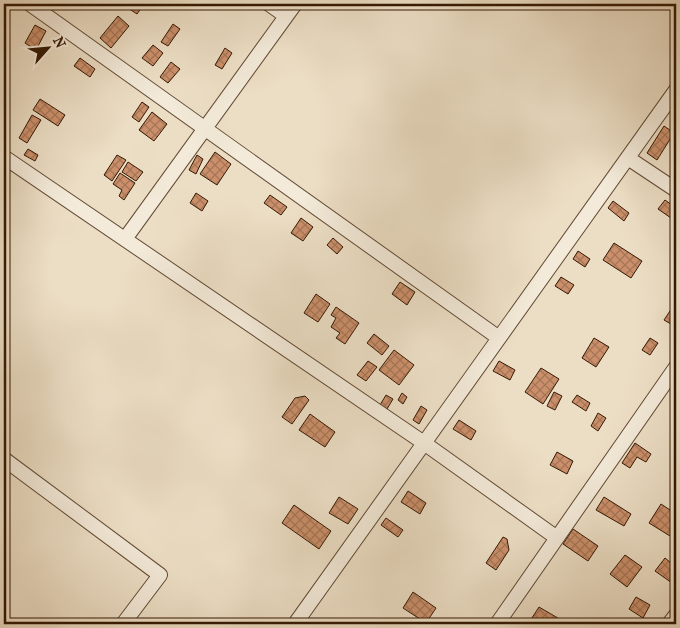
<svg xmlns="http://www.w3.org/2000/svg" width="680" height="628" font-family="'IM FELL French Canon',serif">
<style>
.building{fill:url(#building-cross-hatch);stroke:#341903}
.lines{fill:none;stroke-linecap:round;stroke-linejoin:round}
.minor-casing{stroke:#624a34;stroke-width:16}
.minor{stroke:#f3ead9;stroke-width:14}
</style>
<defs>
<pattern id="building-cross-hatch" width="8" height="8" patternUnits="userSpaceOnUse" patternTransform="scale(1.25)"><rect width="8" height="8" fill="#cb906b"/><path d="M0 0l8 8M0 8l8-8" fill="none" stroke="#a67556"/></pattern>
</defs>
<rect width="100%" height="100%" fill="#ecdec5"/>
<filter id="stains"><feTurbulence type="fractalNoise" baseFrequency=".004" numOctaves="4"/><feColorMatrix values="0 0 0 0 .2 0 0 0 0 .09 0 0 0 0 .02 0 0 0 .5 -.17"/></filter>
<radialGradient id="worn" r=".72"><stop offset=".6" stop-color="#630" stop-opacity="0"/><stop offset="1" stop-color="#630" stop-opacity=".3"/></radialGradient>
<path class="building" d="M122 4H144L137 14Z
M118 16 129 26 111 48 100 38Z
M173 24 180 29 168 46 161 42Z
M35 25 46 31 36 50 25 43Z
M153 45 163 53 153 66 142 58Z
M225 48 232 53 222 69 215 65Z
M80 58 95 69 90 77 74 66Z
M171 62 180 69 168 83 160 77Z
M40 99 65 115 58 126 33 110Z
M142 102 149 107 139 122 132 117Z
M152 112 167 124 154 141 139 130Z
M32 115 41 120 27 143 19 138Z
M664 126 674 133 657 160 647 153Z
M28 149 38 155 35 161 24 155Z
M215 152 231 164 217 185 200 174Z
M117 155 126 160 112 181 104 175Z
M197 155 203 159 196 174 189 170Z
M128 162 143 172 136 181 122 172Z
M120 173 135 183 124 200 119 196 122 190 113 184Z
M196 193 208 201 202 211 190 203Z
M270 195 287 207 281 215 264 203Z
M665 200 676 208V211L671 218 658 209Z
M613 201 629 213 624 221 608 208Z
M301 218 313 227 303 241 291 233Z
M333 238 343 247 337 254 327 245Z
M614 243 642 261 631 278 603 260Z
M578 251 590 259 585 267 573 259Z
M561 277 574 285 568 294 555 286Z
M400 282 415 292 407 305 392 294Z
M316 294 330 304 318 322 304 313Z
M674 305 676 307V316L671 324 664 320Z
M336 307 359 323 345 344 336 338 340 333 331 327 336 318 331 315Z
M374 334 389 346 382 355 367 343Z
M594 338 609 347 596 367 582 358Z
M650 338 658 343 650 355 642 350Z
M394 350 414 365 399 385 379 370Z
M368 361 377 367 366 381 357 375Z
M499 361 515 370 510 380 493 371Z
M541 368 559 379 543 404 525 392Z
M554 392 562 396 555 410 547 406Z
M402 393 407 397 403 404 398 400Z
M386 395 393 399 387 409 380 405Z
M577 395 590 403 586 411 572 402Z
M305 396 309 400 292 424 282 417 295 398Z
M421 406 427 410 419 424 413 420Z
M598 413 606 418 598 431 591 426Z
M310 414 335 432 325 447 299 430Z
M459 420 476 431 471 440 453 429Z
M635 443 651 454 646 462 637 457 630 468 622 463Z
M557 452 573 461 567 474 550 465Z
M408 491 426 503 420 514 401 502Z
M339 497 358 509 348 524 329 513Z
M604 497 631 514 624 526 596 510Z
M661 504 676 514V526L670 536 649 523Z
M294 505 331 531 319 549 282 523Z
M386 518 403 530 398 537 381 525Z
M573 529 598 546 588 561 563 544Z
M503 537 507 539 509 550 496 570 486 563Z
M625 555 642 567 627 587 610 574Z
M665 558 676 567V577L672 583 655 571Z
M413 592 436 608 426 623 403 608Z
M636 597 650 605 643 618 629 609Z
M539 607 568 624H528Z"/>
<g class="lines">
<defs>
<path id="minor" d="M30 4 499 338
M269 4 286 16
M4 157 424 443 557 538
M628 158 676 190
M125 239 295 4
M4 459 160 575 123 624
M295 624 676 90
M497 624 676 367
M669 624 676 615"/>
</defs>
<use href="#minor" class="minor-casing"/>
<use href="#minor" class="minor"/>
</g>
<rect width="680" height="628" fill="none" stroke="#ecdec5" stroke-width="20"/>
<rect x="5" y="5" width="670" height="618" fill="none" stroke="#341903" stroke-width="2.5"/>
<rect x="10" y="10" width="660" height="608" fill="none" stroke="#341903"/>
<g transform="translate(48 48) rotate(63)" stroke="#f3ead9" stroke-width="4" paint-order="stroke">
<path d="M0-4L9 19L0 12L-9 19Z" fill="#341903"/>
<text y="-8" font-size="14" font-weight="bold" text-anchor="middle" fill="#341903">N</text>
</g>
<rect width="100%" height="100%" filter="url(#stains)"/>
<rect width="100%" height="100%" fill="url(#worn)"/>
</svg>
